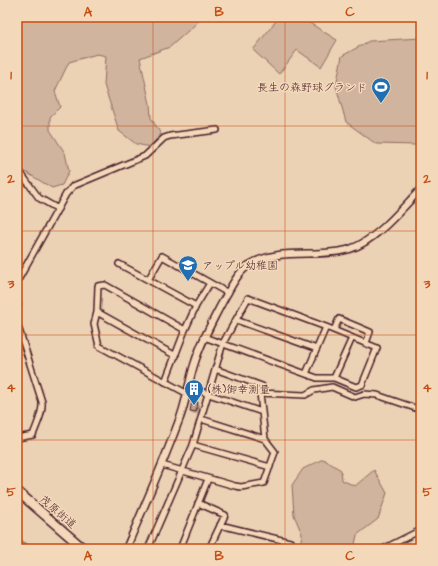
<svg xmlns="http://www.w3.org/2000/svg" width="438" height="566" font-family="'Architects Daughter','Klee One',sans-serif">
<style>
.green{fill:#d1b49d;stroke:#8e6a64}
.water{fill:#ae8d80;stroke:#86615e}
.building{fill:#bfa08d;stroke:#4a1f2b;filter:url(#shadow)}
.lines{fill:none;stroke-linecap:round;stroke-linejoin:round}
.minor-casing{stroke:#4a1f2b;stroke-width:8}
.tertiary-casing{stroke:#4a1f2b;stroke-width:9}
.primary-casing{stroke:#4a1f2b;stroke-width:11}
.minor{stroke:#f3d9ba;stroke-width:5}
.tertiary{stroke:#f3d9ba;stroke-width:6}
.primary{stroke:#f3d9ba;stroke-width:8}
.grid{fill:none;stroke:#c84d12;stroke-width:1;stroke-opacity:0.55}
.labels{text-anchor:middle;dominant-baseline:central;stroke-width:3;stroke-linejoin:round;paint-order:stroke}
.poi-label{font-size:11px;fill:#4a1f2b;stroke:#f3d9ba;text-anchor:start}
.street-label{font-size:11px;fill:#4a1f2b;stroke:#f3d9ba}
.neatline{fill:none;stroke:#c84d12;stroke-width:1.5}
.grid-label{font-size:13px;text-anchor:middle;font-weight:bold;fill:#c84d12}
</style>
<defs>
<filter id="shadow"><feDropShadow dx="2" dy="2" stdDeviation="1" flood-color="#0004"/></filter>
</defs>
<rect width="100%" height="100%" fill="#ecd2b4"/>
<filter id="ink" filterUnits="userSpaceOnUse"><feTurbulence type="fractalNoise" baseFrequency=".025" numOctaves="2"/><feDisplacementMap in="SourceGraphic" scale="8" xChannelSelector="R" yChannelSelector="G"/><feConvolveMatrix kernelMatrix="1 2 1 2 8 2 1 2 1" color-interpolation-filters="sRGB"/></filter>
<g filter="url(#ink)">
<path class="green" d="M17 17H200L198 22 170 47 140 58 150 104 151 118 161 134 150 147 136 144 119 131 104 85 106 56 97 54 69 62 55 91 60 107 50 117V130L65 153 69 171 62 185 52 188 19 168H17V66L19 62 17 60Z
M279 17H300L337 40 321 67 297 50 279 74 253 50Z
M421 38V141L415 145 376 144 346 122 336 86 342 56 369 41Z
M17 288 22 305 17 315Z
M323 459 341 470 342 480 355 486 374 470 387 493 378 519 357 535 354 549H298L300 546 302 534 294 515 292 485 303 469Z"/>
<path class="water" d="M17 536 25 543 38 549C29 549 24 548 17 541Z"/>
<path class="building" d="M192 401 198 402 196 412 190 411Z"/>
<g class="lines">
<defs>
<path id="minor" d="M20 172 39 198 58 209
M119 264 196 306
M148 280 162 256 228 293
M17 282 66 194 73 186 145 156 164 138 170 136 217 130
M97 312 176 356
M236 320 317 349
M17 323 42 402C43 413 37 424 33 435L17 438
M185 330 105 285 98 286 97 312 94 324 99 346 186 393
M334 330 339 319 370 332 366 343
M215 369 262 386 260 393 265 439
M306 374 326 327
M334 378 352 338
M165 382 185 330 196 306 210 283
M188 387 262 412
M260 393 305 395 314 390 332 387 355 397 364 394 377 395 421 410
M193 445 270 467
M162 465 235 486 241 487 264 483 275 452 265 439 201 419
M198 503 225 515 209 549
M220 525 290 542
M181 546 187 549
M148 549 193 445 223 343 248 298 326 327 377 348 362 385 356 387 334 378H317L204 337
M180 549 208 479
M383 549 421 530"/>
<path id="tertiary" d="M126 549C144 507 162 466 178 423 186 405 188 384 194 365 201 342 212 322 223 301 230 289 237 273 249 265 280 246 317 259 350 249 376 241 402 208 421 189"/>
<path id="primary" d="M17 491 84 549"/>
</defs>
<use href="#minor" class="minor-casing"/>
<use href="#tertiary" class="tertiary-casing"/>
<use href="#primary" class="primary-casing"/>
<use href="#minor" class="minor"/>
<use href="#tertiary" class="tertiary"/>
<use href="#primary" class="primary"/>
</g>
</g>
<path class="grid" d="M153 17V549M285 17V549M17 126H421M17 231H421M17 335H421M17 440H421"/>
<defs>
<symbol id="stadium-pin" viewBox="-11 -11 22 30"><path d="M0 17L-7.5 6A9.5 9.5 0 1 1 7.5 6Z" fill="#1f6fb2" stroke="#f3d9ba"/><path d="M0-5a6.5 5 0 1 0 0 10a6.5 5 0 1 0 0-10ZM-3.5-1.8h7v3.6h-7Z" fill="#fff"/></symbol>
<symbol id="school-pin" viewBox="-11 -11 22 30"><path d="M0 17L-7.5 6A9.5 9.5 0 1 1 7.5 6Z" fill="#1f6fb2" stroke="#f3d9ba"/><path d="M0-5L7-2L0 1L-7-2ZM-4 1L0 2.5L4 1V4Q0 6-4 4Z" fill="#fff"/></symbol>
<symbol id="building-pin" viewBox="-11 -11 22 30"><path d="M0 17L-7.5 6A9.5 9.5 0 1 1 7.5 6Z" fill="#1f6fb2" stroke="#f3d9ba"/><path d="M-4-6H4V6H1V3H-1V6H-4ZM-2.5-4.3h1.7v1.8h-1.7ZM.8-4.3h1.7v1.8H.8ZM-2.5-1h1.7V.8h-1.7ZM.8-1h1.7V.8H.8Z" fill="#fff"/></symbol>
</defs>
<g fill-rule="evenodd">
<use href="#stadium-pin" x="370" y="76" width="22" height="30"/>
<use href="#school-pin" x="177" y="254" width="22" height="30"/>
<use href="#building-pin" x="183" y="378" width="22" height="30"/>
</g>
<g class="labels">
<g class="poi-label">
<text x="367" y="87" text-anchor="end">長生の森野球グランド</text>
<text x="202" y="265">アップル幼稚園</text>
<text x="208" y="389">(株)御幸測量</text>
</g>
<g class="street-label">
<text transform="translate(58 512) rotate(41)">茂原街道</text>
</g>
</g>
<rect width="438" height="566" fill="none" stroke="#f3d9ba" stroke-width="44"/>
<rect x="22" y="22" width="394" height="522" class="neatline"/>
<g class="grid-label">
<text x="88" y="16">A</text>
<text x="219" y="16">B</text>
<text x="350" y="16">C</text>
<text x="11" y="79">1</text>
<text x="427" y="79">1</text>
<text x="11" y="183">2</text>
<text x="427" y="183">2</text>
<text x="11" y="288">3</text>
<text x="427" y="288">3</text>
<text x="11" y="392">4</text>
<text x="427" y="392">4</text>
<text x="11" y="496">5</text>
<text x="427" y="496">5</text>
<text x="88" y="560">A</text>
<text x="219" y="560">B</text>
<text x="350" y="560">C</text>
</g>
</svg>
